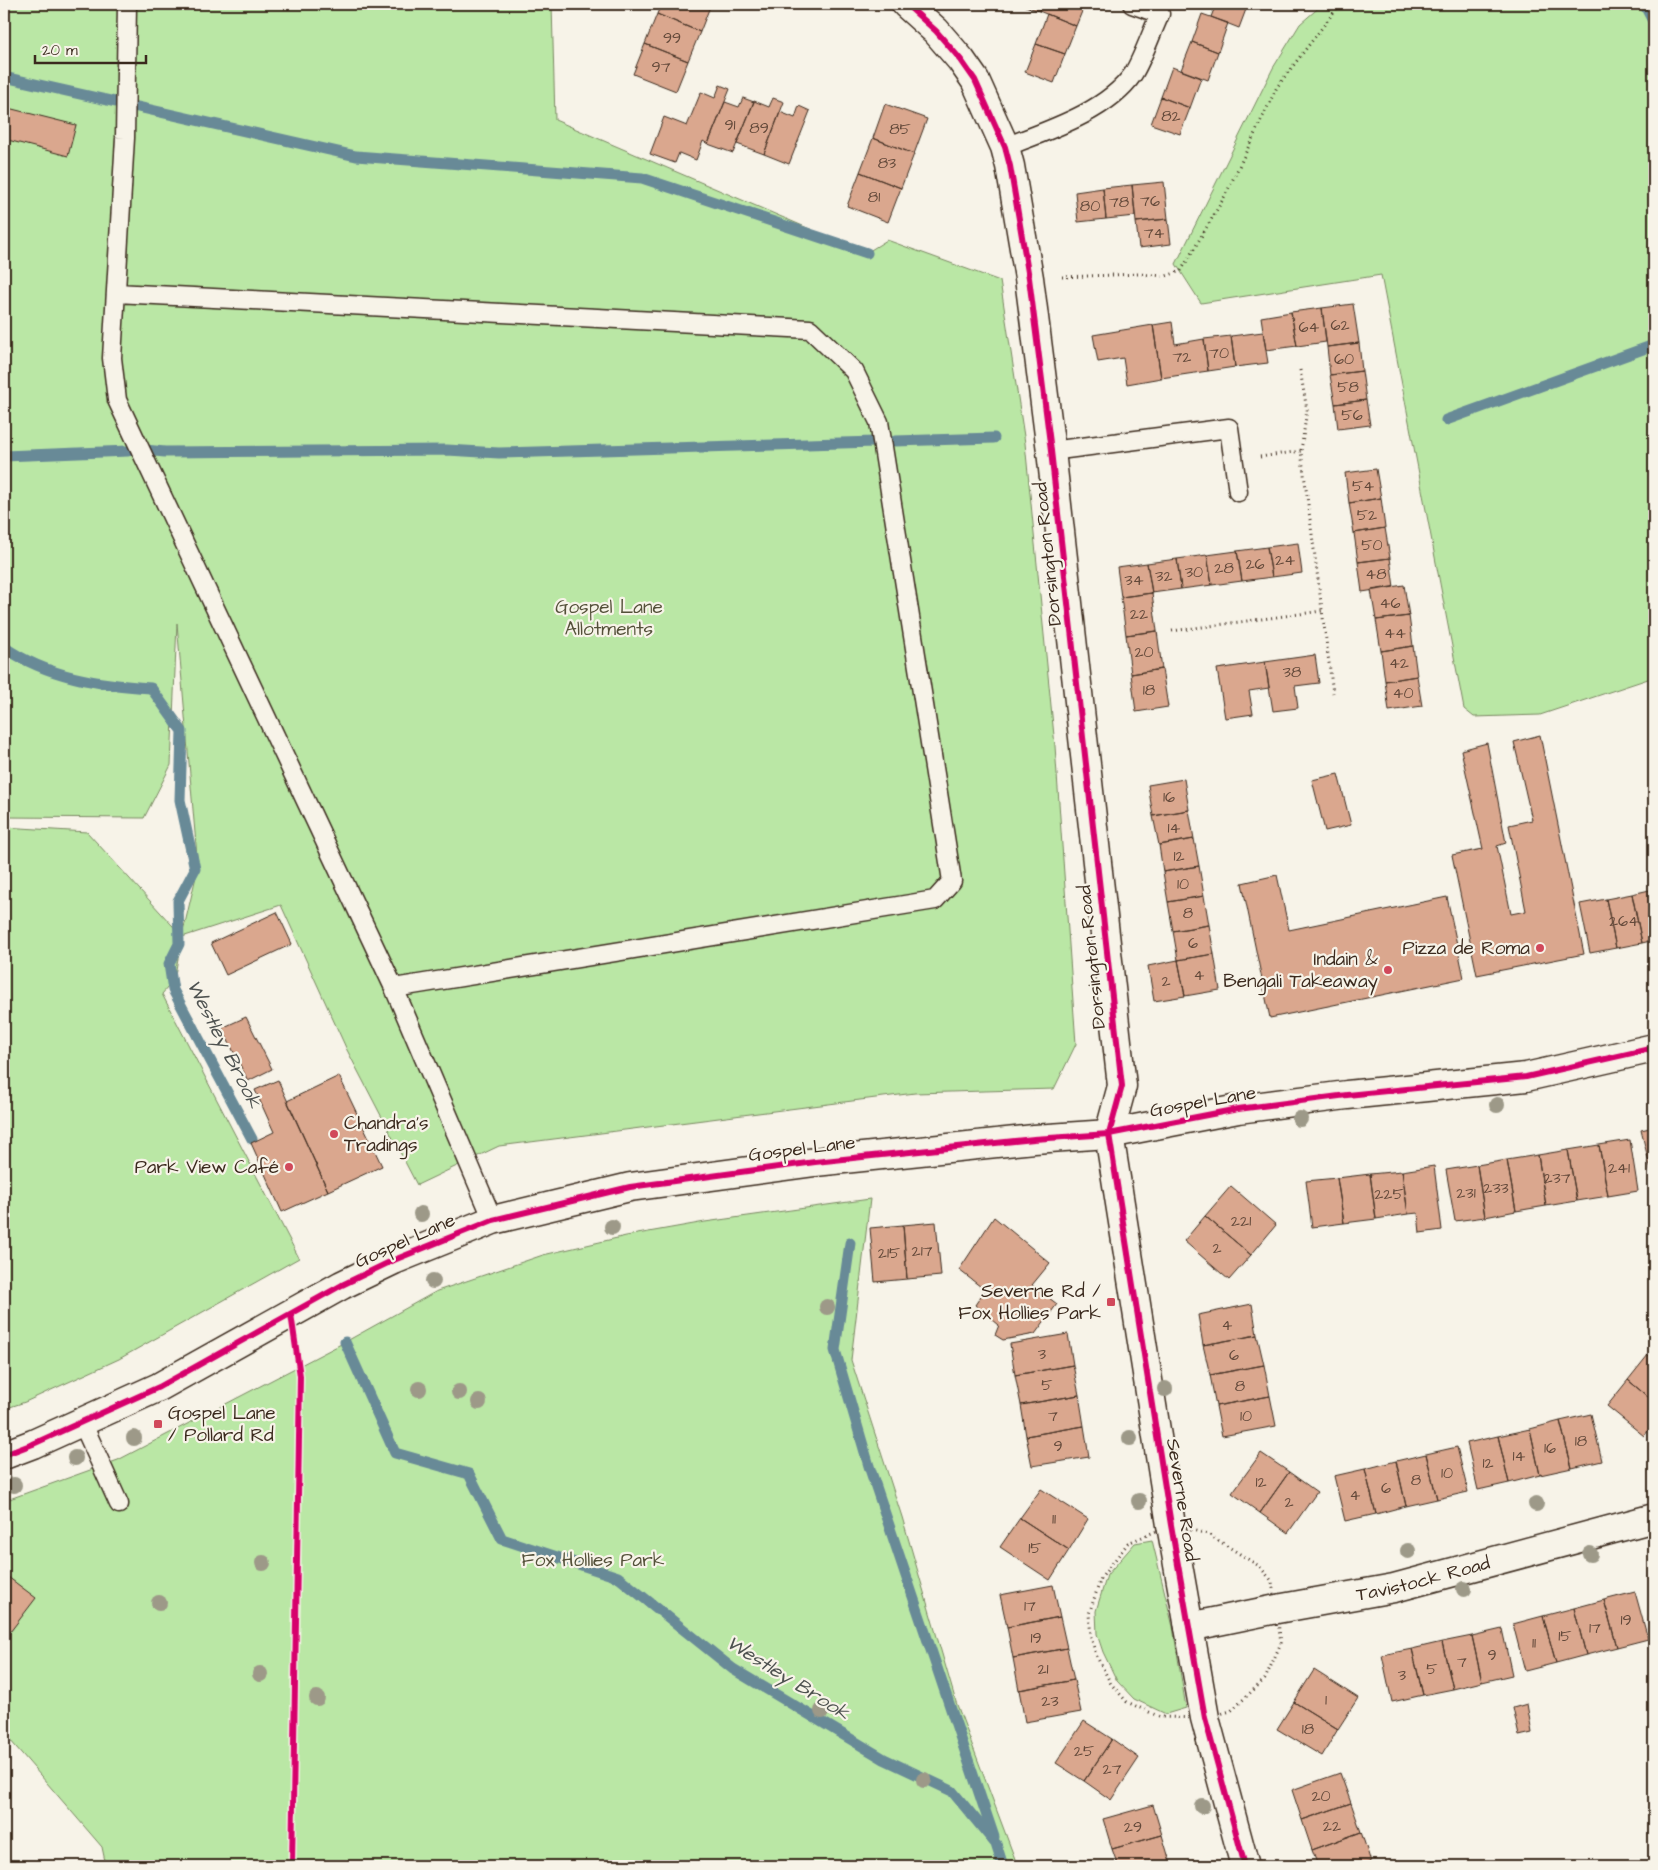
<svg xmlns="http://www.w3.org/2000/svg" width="1658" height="1870" font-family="'Architects Daughter',sans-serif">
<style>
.green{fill:#bae7a5;stroke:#7a8862}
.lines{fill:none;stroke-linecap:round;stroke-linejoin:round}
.stream{stroke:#688a97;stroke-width:11}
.building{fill:#daa78e;stroke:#3b2a1e}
.service-casing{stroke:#3b2a1e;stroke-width:21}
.minor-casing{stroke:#3b2a1e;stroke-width:31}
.tertiary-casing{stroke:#3b2a1e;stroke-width:31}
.path{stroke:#3b2a1e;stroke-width:3;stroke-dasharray:1 4;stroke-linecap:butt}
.service{stroke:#f7f3e8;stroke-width:18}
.minor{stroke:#f7f3e8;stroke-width:28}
.tertiary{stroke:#f7f3e8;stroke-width:28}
.cycleway-casing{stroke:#f7f3e8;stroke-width:9}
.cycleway{stroke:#d6006c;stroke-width:6}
.tree{fill:#9d9988}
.poi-dot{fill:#d1495b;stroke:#f7f3e8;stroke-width:2}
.labels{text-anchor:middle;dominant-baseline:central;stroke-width:4.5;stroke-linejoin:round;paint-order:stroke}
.number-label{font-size:16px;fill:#63493a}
.street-label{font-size:19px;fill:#3b2a1e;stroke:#f7f3e8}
.park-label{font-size:19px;fill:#545039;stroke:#f7f3e8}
.poi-label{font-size:19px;fill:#3b2a1e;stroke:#f7f3e8;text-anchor:end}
.water-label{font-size:20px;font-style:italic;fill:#4e5250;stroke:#f7f3e8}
</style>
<rect width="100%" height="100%" fill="#f7f3e8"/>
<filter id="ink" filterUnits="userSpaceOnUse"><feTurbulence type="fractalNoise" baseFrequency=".02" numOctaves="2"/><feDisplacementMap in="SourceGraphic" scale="10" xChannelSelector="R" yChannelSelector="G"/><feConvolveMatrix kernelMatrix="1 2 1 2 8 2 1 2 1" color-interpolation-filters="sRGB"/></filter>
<g filter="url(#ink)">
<path class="green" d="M4 4H552L555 120 866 253 887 240 1000 281 1025 443 1055 746 1076 1044 1054 1089 915 1093 499 1146 417 1185 347 1050 281 905 182 937 174 980 162 994 299 1258 119 1359 25 1402 4 1409V827L87 832 182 936 198 868 177 623 171 765 144 818 4 817Z
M1323 4H1654V677L1540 715 1474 717 1464 709 1381 275 1201 303 1176 264 1273 68 1300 24Z
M870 1199 851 1360 902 1517 956 1702 1015 1859 1016 1866H106L102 1847 4 1733V1501L118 1460 345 1342 437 1291 543 1255 626 1236 705 1222Z
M1152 1540 1173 1627 1186 1708 1166 1714 1134 1699 1117 1681 1103 1652 1097 1634 1096 1611 1107 1575 1135 1543Z"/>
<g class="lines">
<path class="stream" d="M1644 4 1654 23
M4 77 356 156 642 178 867 253
M1446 420 1654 345
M895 441 994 438
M145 450 165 452 447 450 499 453 875 442
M4 456 128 451
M4 647C47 677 100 685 151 688L182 731 180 800 195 869 178 901 179 944 169 964 173 990 252 1139
M850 1243 835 1350 869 1466 994 1837
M345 1342 395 1453 469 1474 502 1539 618 1577 733 1669 884 1759 952 1791 996 1844 1003 1866"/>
</g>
<path class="building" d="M661 4H711L700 32 657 14Z
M1020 4H1042L1039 11Z
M1042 4H1085L1076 26 1039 11Z
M1216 4H1248L1239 28 1211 17Z
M657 14 700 32 688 61 645 44Z
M1047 14 1076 26 1065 54 1036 44Z
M1202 14 1228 23 1218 52 1192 42Z
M1192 42 1218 52 1208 80 1181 70Z
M645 44 688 61 676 91 633 74Z
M1036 44 1065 54 1054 83 1025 72Z
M1172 67 1201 78 1190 108 1161 97Z
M720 85 730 89 708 144 703 141 696 160 679 153 675 163 650 154 664 117 687 126 701 92 715 98Z
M1161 97 1190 108 1180 134 1151 124Z
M743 98 754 102 733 153 708 144 725 102 739 107Z
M773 98 784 102 764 154 737 144 754 101 769 107Z
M885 104 927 119 914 154 873 138Z
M799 106 810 111 789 164 764 154 780 112 795 118Z
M4 107 76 125 68 156 4 139Z
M873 138 914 154 901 188 860 172Z
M860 172 901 188 888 222 847 206Z
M1164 182 1168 219 1136 222 1132 185Z
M1132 185 1135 216 1106 219 1103 188Z
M1103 188 1106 219 1078 222 1075 192Z
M1168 219 1171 244 1139 248 1136 222Z
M1353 304 1359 343 1327 347 1322 308Z
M1322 308 1326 342 1297 346 1291 312Z
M1291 312 1297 346 1266 350 1261 317Z
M1172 322 1175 344 1204 339 1208 371 1161 378 1153 325Z
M1153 325 1161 378 1127 384 1123 358 1098 362 1093 335Z
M1263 332 1268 363 1235 367 1231 336Z
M1231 336 1235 367 1208 371 1204 339Z
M1359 343 1362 371 1330 375 1327 347Z
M1362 371 1366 400 1335 404 1330 375Z
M1366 400 1370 425 1338 429 1335 404Z
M1376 469 1381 498 1349 503 1345 473Z
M1381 498 1385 528 1354 533 1349 503Z
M1385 528 1390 558 1358 562 1354 533Z
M1298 543 1302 573 1272 577 1267 547Z
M1267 547 1272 577 1242 581 1237 551Z
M1237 551 1242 581 1212 585 1207 555Z
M1207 555 1212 585 1181 589 1177 559Z
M1390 558 1394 587 1362 592 1358 562Z
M1177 559 1181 589 1152 593 1147 563Z
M1147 563 1152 593 1121 597 1117 567Z
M1404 585 1409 616 1376 620 1371 590Z
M1152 593 1157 631 1126 635 1121 597Z
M1409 616 1413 646 1381 651 1376 620Z
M1157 631 1162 669 1131 674 1126 635Z
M1413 646 1417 676 1385 681 1381 651Z
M1315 655 1319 683 1295 686 1298 708 1273 711 1265 662Z
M1265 662 1269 688 1249 691 1253 714 1225 718 1217 669Z
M1162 669 1168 707 1136 712 1131 674Z
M1417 676 1422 706 1389 711 1385 681Z
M1540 735 1584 954 1477 975 1452 855 1483 849 1461 750 1487 743 1506 843 1497 846 1511 914 1526 911 1509 825 1532 820 1514 742Z
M1338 774 1351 825 1325 831 1312 780Z
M1184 779 1189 810 1153 816 1148 785Z
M1189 810 1194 839 1159 845 1153 816Z
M1194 839 1199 866 1163 872 1159 845Z
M1199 866 1204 896 1168 902 1163 872Z
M1277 875 1289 930 1447 897 1464 978 1270 1018 1242 883Z
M1654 889V940L1642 943 1632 894Z
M1632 894 1642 943 1616 948 1606 899Z
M1204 896 1209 925 1173 931 1168 902Z
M1606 899 1616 948 1590 953 1580 904Z
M277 912 292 944 226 975 211 943Z
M1209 925 1214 954 1178 960 1173 931Z
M1214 954 1220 990 1185 996 1178 960Z
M1178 960 1185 996 1154 1001 1148 966Z
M246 1017 272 1069 248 1081 222 1028Z
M339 1076 382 1166 328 1191 287 1101Z
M278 1080 328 1191 282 1212 251 1143 274 1132 255 1090Z
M1654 1127V1183L1641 1130Z
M1630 1140 1638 1191 1608 1196 1599 1145Z
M1599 1145 1608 1196 1577 1201 1568 1150Z
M1568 1150 1577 1201 1546 1206 1538 1155Z
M1538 1155 1546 1206 1516 1211 1507 1160Z
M1507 1160 1516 1211 1485 1217 1477 1165Z
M1477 1165 1485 1217 1455 1221 1446 1170Z
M1434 1166 1442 1230 1420 1233 1418 1213 1408 1214 1402 1171Z
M1402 1171 1408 1214 1376 1219 1370 1174Z
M1370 1174 1376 1219 1344 1223 1337 1178Z
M1337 1178 1344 1223 1312 1227 1306 1181Z
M1231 1186 1276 1225 1251 1255 1205 1216Z
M1205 1216 1251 1255 1229 1280 1184 1241Z
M994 1217 1050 1263 1032 1285 1057 1304 1035 1334 1003 1340 995 1335 999 1325 975 1305 985 1290 959 1270Z
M936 1222 941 1276 907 1279 903 1225Z
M903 1225 907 1279 875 1282 870 1228Z
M1252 1304 1257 1335 1203 1345 1198 1315Z
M1068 1334 1073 1365 1015 1375 1010 1344Z
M1257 1335 1264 1365 1210 1375 1203 1345Z
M1648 1355 1654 1360V1402L1628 1380Z
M1073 1365 1079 1395 1021 1405 1015 1375Z
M1264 1365 1270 1396 1216 1406 1210 1375Z
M1628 1380 1654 1402V1424L1644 1436 1607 1406Z
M1079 1395 1084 1426 1026 1436 1021 1405Z
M1270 1396 1276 1426 1222 1436 1216 1406Z
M1591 1414 1602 1461 1572 1468 1560 1421Z
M1560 1421 1572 1468 1540 1475 1530 1429Z
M1084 1426 1089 1457 1032 1466 1026 1436Z
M1530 1429 1540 1475 1509 1483 1498 1436Z
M1498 1436 1509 1483 1478 1490 1467 1443Z
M1457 1447 1468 1492 1437 1499 1426 1454Z
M1261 1453 1289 1472 1260 1513 1232 1493Z
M1426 1454 1437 1499 1406 1506 1396 1461Z
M1396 1461 1406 1506 1376 1514 1365 1469Z
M1365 1469 1376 1514 1345 1521 1334 1476Z
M1289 1472 1317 1492 1288 1533 1260 1513Z
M1041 1489 1088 1519 1069 1550 1020 1518Z
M1020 1518 1069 1550 1050 1580 1000 1547Z
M4 1574 36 1598 4 1640Z
M1053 1585 1060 1617 1007 1627 1000 1595Z
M1635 1592 1648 1639 1617 1647 1604 1600Z
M1604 1600 1617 1647 1586 1655 1574 1608Z
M1574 1608 1586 1655 1556 1663 1543 1616Z
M1543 1616 1556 1663 1525 1671 1513 1624Z
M1060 1617 1067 1648 1013 1658 1007 1627Z
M1502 1629 1512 1675 1482 1682 1472 1636Z
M1472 1636 1482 1682 1453 1689 1442 1642Z
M1442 1642 1453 1689 1423 1695 1412 1649Z
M1067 1648 1074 1680 1019 1690 1013 1658Z
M1412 1649 1423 1695 1392 1702 1382 1655Z
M1314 1670 1358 1698 1338 1729 1294 1702Z
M1074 1680 1081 1712 1025 1722 1019 1690Z
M1294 1702 1338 1729 1322 1756 1277 1729Z
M1527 1704 1532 1733 1519 1736 1513 1708Z
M1084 1721 1112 1739 1084 1781 1056 1763Z
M1112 1739 1139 1758 1111 1800 1084 1781Z
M1340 1773 1351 1803 1302 1820 1292 1790Z
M1351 1803 1361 1832 1312 1850 1302 1820Z
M1153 1805 1162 1835 1112 1849 1103 1819Z
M1361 1832 1371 1862 1360 1866H1318L1312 1850Z
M1162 1835 1171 1865 1118 1866 1112 1849Z"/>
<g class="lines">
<defs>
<path id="service" d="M127 4 125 138 112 358 117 400 394 988 493 1220
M1005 147C1046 131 1107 112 1133 74 1143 58 1152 31 1160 14L1132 4
M116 293 810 329 854 371 879 422 952 881 935 900 394 988
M1051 451 1229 428 1238 492
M82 1422 119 1504"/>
<g id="minor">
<path d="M906 4 936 31 961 60 975 80 1005 147 1010 166 1029 278 1051 451 1122 1086 1109 1134 1171 1525 1205 1718 1245 1866"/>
<path id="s1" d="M1189 1627 1277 1609 1394 1588 1654 1518"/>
</g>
<path id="tertiary" d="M4 1455 33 1444 159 1387 342 1285 394 1260 493 1220 630 1187 815 1162 1034 1139 1109 1134 1238 1109 1347 1095 1526 1077 1654 1048"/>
</defs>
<use href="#service" class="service-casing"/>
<use href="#minor" class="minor-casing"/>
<use href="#tertiary" class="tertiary-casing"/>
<path class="path" d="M1062 277 1138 274 1166 276 1181 271 1225 196 1277 87 1340 4
M1300 370 1307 410 1301 451
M1260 457 1301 451 1333 693
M1172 631 1322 611
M1171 1525 1208 1534 1259 1566 1272 1581 1281 1643 1265 1679 1231 1711 1205 1718 1160 1717 1127 1702 1111 1684 1096 1655 1091 1637 1089 1614 1101 1578 1128 1543Z"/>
<use href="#service" class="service"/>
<use href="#minor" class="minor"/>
<use href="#tertiary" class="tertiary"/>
<defs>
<path id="cycleway" d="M906 4 936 31 961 60 975 80 1005 147 1010 166 1029 278 1051 451 1122 1086 1109 1134 1171 1525 1205 1718 1245 1866
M291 1314 300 1376 292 1866
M4 1455 33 1444 159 1387 342 1285 394 1260 493 1220 630 1187 815 1162 1034 1139 1109 1134 1238 1109 1347 1095 1526 1077 1654 1048"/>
</defs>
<use href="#cycleway" class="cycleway-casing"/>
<use href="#cycleway" class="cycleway"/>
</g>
<g class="tree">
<circle cx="1497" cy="1105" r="8"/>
<circle cx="1300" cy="1119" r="8"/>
<circle cx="421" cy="1214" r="8"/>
<circle cx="612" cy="1227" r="8"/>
<circle cx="433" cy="1281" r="8"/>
<circle cx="827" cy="1307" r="8"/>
<circle cx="419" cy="1389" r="8"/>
<circle cx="1165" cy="1389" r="8"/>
<circle cx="459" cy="1392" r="8"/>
<circle cx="479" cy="1402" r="8"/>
<circle cx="134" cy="1438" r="8"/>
<circle cx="1130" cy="1438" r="8"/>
<circle cx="75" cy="1458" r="8"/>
<circle cx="14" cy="1485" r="8"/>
<circle cx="1139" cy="1501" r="8"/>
<circle cx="1536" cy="1504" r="8"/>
<circle cx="1408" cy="1551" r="8"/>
<circle cx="1590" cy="1554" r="8"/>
<circle cx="263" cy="1563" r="8"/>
<circle cx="1464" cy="1589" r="8"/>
<circle cx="159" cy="1603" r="8"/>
<circle cx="260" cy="1674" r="8"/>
<circle cx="317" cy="1698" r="8"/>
<circle cx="822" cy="1711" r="8"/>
<circle cx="924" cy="1780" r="8"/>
<circle cx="1202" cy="1806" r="8"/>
</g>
</g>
<g class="poi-dot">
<circle cx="1540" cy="948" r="5"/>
<circle cx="1388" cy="970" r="5"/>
<circle cx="334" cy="1134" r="5"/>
<circle cx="289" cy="1167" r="5"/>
<rect x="1106" y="1297" width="10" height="10" rx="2.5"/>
<rect x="153" y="1419" width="10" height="10" rx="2.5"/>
</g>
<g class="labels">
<g class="number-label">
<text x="672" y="38">99</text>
<text x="661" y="67">97</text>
<text x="1171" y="116">82</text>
<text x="730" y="125">91</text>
<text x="759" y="128">89</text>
<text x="900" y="129">85</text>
<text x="887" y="163">83</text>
<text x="874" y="197">81</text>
<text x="1150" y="201">76</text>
<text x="1119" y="202">78</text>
<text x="1090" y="206">80</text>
<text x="1154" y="233">74</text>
<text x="1340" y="325">62</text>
<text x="1309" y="327">64</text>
<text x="1219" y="353">70</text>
<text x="1182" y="357">72</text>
<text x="1344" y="359">60</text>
<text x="1348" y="387">58</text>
<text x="1352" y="415">56</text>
<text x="1363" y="486">54</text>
<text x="1367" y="515">52</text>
<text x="1372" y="545">50</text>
<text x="1285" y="560">24</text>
<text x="1255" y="564">26</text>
<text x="1224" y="568">28</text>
<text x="1194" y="572">30</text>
<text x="1376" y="574">48</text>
<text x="1164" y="576">32</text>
<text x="1134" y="580">34</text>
<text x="1390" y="603">46</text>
<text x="1139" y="614">22</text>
<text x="1395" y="633">44</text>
<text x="1144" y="652">20</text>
<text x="1399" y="663">42</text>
<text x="1292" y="672">38</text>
<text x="1149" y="690">18</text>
<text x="1403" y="693">40</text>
<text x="1169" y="797">16</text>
<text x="1174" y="828">14</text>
<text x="1179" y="856">12</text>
<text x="1183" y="884">10</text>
<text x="1188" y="913">8</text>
<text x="1624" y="921">264</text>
<text x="1193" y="943">6</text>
<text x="1199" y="975">4</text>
<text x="1166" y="981">2</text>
<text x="1619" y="1168">241</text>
<text x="1557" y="1178">237</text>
<text x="1496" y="1188">233</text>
<text x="1466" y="1193">231</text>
<text x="1389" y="1194">225</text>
<text x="1241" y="1221">221</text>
<text x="1217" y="1248">2</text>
<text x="922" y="1251">217</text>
<text x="889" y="1253">215</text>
<text x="1227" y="1325">4</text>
<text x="1042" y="1354">3</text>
<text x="1234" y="1355">6</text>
<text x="1047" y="1385">5</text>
<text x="1240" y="1386">8</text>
<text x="1053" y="1416">7</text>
<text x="1246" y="1416">10</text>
<text x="1581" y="1441">18</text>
<text x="1058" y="1446">9</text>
<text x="1550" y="1448">16</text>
<text x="1519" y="1456">14</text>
<text x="1488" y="1463">12</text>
<text x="1447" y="1473">10</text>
<text x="1416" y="1480">8</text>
<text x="1261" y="1482">12</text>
<text x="1386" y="1488">6</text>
<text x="1355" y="1495">4</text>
<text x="1289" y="1502">2</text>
<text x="1054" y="1519">11</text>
<text x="1035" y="1548">15</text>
<text x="1030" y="1606">17</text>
<text x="1626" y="1620">19</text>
<text x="1595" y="1628">17</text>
<text x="1565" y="1636">15</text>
<text x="1036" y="1638">19</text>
<text x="1534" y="1643">11</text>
<text x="1492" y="1655">9</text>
<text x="1462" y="1662">7</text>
<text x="1043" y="1669">21</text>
<text x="1432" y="1669">5</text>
<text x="1402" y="1675">3</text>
<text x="1326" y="1700">1</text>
<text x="1050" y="1701">23</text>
<text x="1308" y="1729">18</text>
<text x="1084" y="1751">25</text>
<text x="1112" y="1769">27</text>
<text x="1321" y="1796">20</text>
<text x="1332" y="1826">22</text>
<text x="1133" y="1827">29</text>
</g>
<g class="street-label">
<text transform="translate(1048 554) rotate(-96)">Dorsington Road</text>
<text transform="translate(1092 957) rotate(-96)">Dorsington Road</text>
<text transform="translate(1203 1102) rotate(-10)">Gospel Lane</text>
<text transform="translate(802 1149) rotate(-7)">Gospel Lane</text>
<text transform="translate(405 1241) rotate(-24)">Gospel Lane</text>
<text transform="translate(1182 1500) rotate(81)">Severne Road</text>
<text stroke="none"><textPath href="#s1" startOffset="239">Tavistock Road</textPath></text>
</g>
<g class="park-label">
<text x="609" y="607">Gospel Lane<tspan x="609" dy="22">Allotments</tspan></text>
<text x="593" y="1560">Fox Hollies Park</text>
</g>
<g class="poi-label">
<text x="1530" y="948">Pizza de Roma</text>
<text x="1378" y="959">Indain &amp;<tspan x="1378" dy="22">Bengali Takeaway</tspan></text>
<text x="344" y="1123" text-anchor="start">Chandra's<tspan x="344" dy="22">Tradings</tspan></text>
<text x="279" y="1167">Park View Café</text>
<text x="1101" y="1291">Severne Rd /<tspan x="1101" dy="22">Fox Hollies Park</tspan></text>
<text x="168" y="1413" text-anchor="start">Gospel Lane<tspan x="168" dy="22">/ Pollard Rd</tspan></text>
</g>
<g class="water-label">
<text transform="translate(224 1044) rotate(63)">Westley Brook</text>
<text transform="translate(788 1678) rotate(32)">Westley Brook</text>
</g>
</g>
<rect width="1658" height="1870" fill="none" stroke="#f7f3e8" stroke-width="20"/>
<rect x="10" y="10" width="1638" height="1850" fill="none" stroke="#3b2a1e" stroke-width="2" filter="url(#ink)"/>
<path d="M35 55v8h111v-8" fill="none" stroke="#3b2a1e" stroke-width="2.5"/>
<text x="42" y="55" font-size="15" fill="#3b2a1e" stroke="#f7f3e8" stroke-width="4" paint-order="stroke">20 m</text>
</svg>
